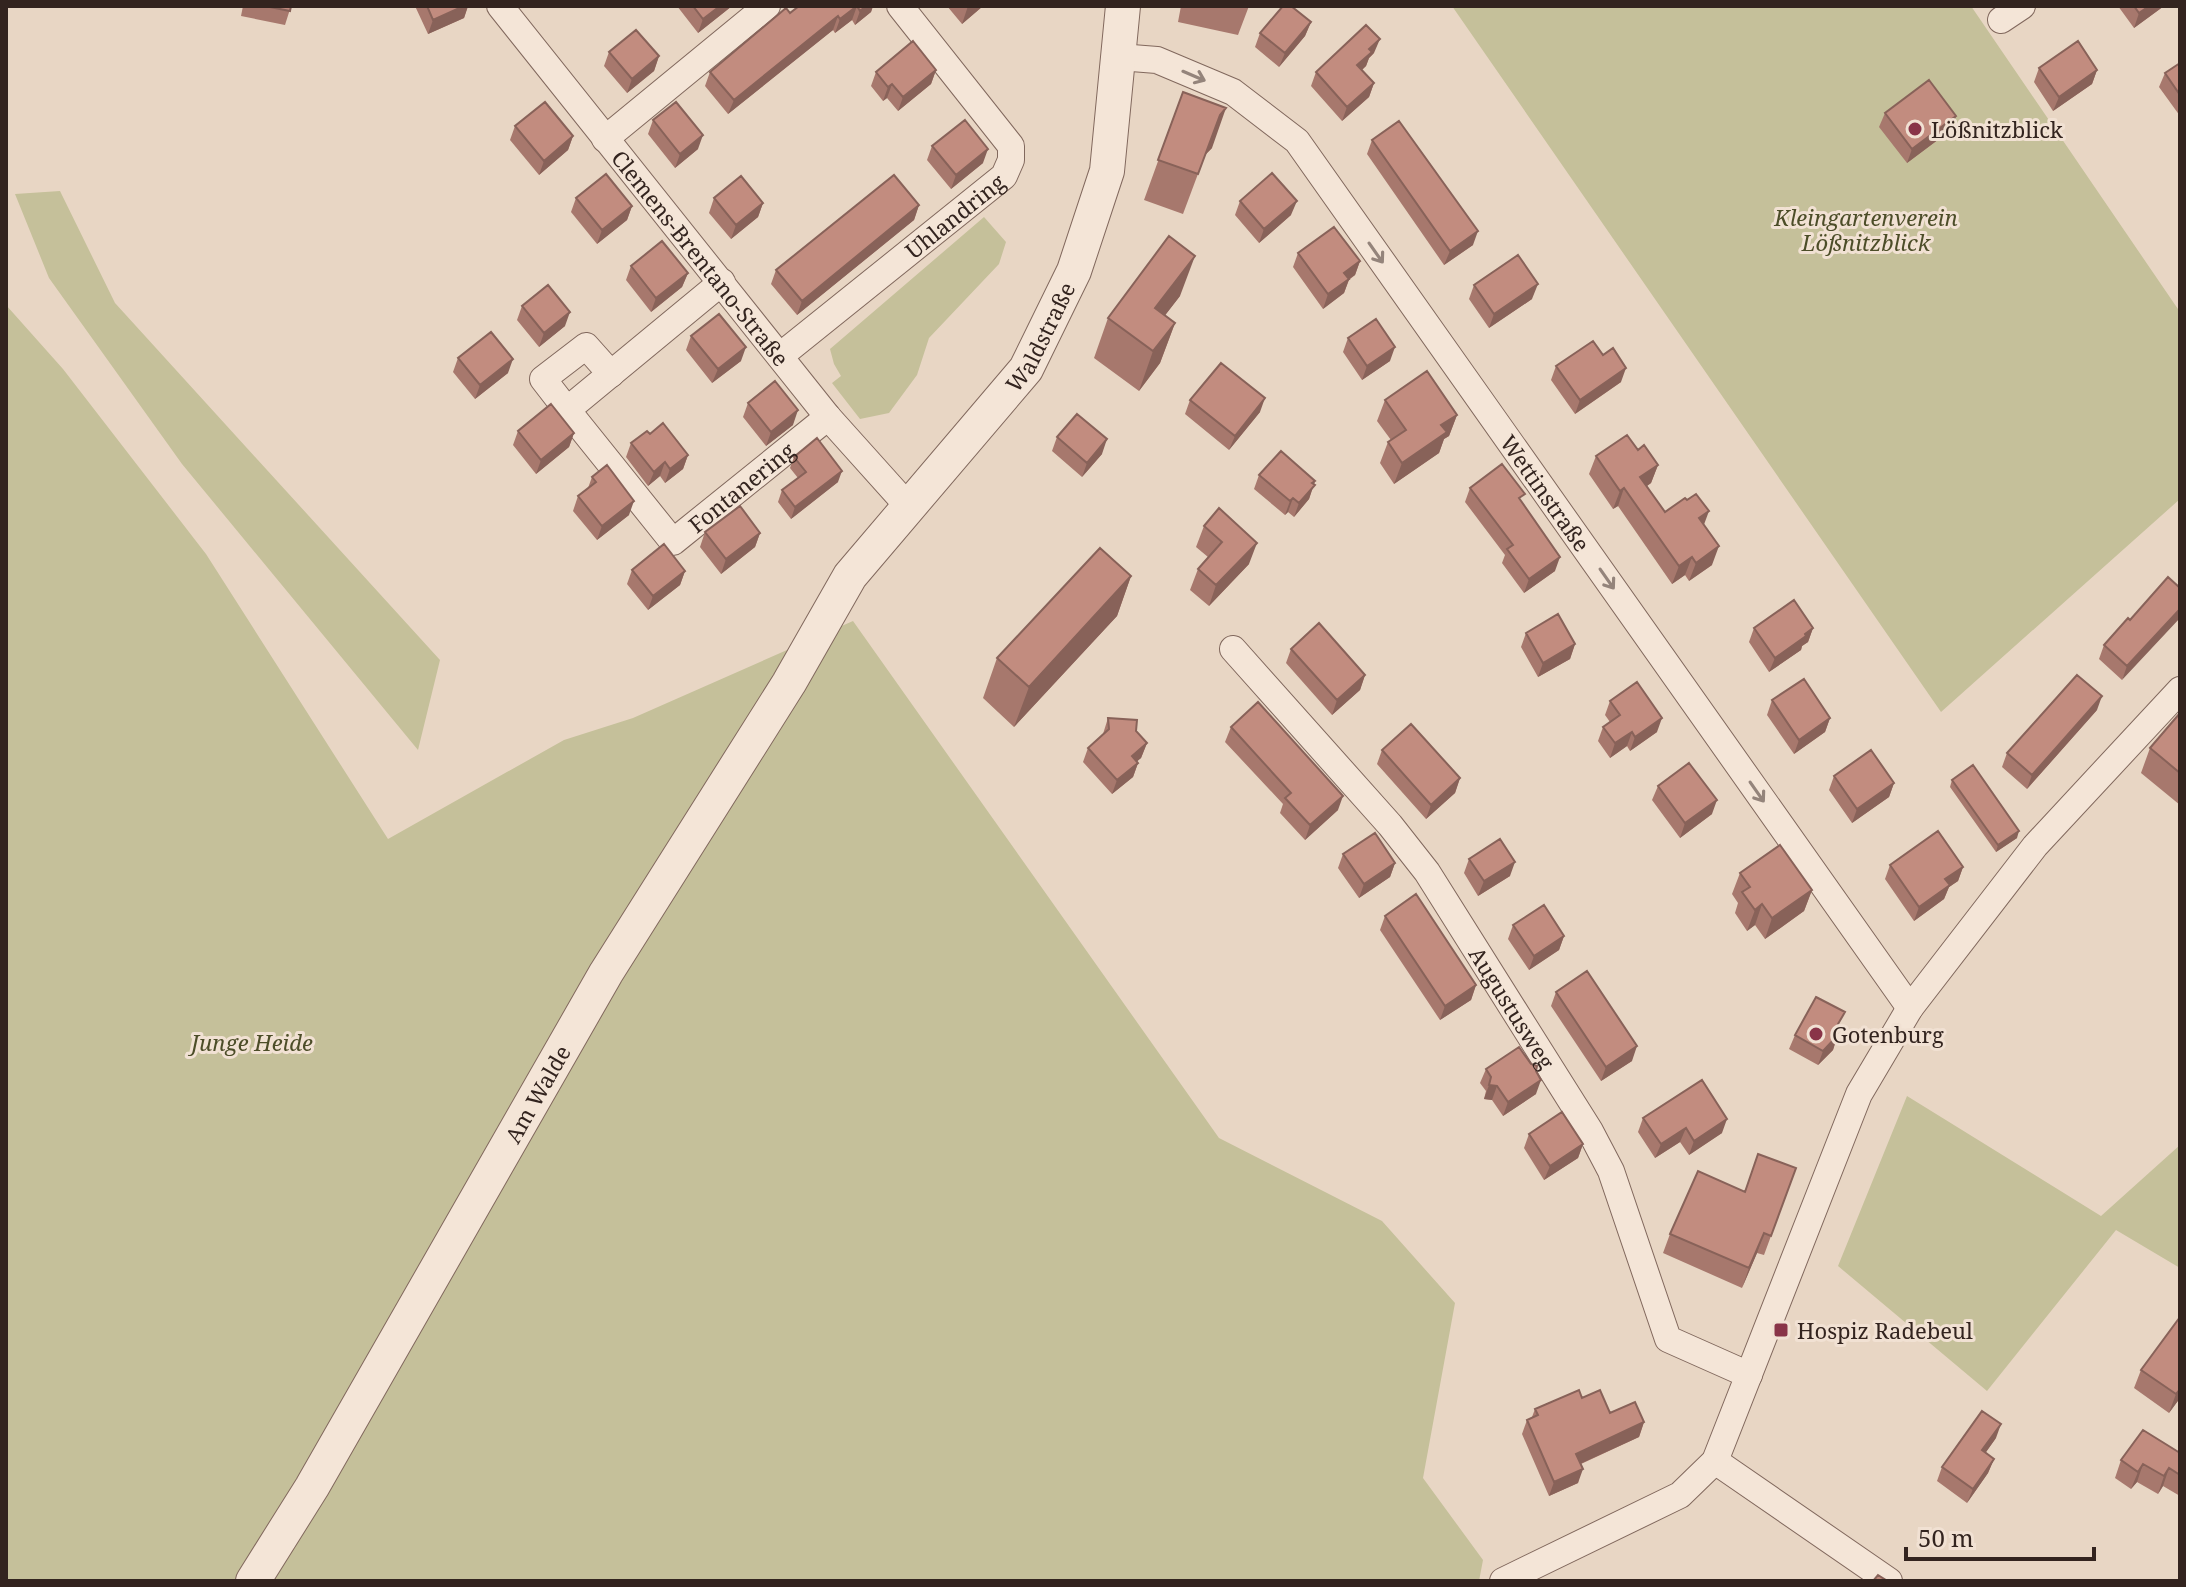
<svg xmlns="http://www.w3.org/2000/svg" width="2186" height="1587" font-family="'Noto Serif',serif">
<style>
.green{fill:#c5c09a}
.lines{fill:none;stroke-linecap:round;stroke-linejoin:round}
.minor-casing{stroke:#81685d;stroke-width:28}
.tertiary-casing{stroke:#81685d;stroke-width:36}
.minor{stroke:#f4e5d7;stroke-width:26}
.tertiary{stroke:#f4e5d7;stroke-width:34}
.wall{fill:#a7786d}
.shaded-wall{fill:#886259}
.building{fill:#c28c7f;stroke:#886259;stroke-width:2}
.oneway{stroke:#94847b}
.poi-dot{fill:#893448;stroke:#f1e1d3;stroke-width:3}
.labels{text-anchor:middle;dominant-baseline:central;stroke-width:6;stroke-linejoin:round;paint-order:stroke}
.poi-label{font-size:22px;fill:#33241f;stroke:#f1e1d3;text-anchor:start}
.street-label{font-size:22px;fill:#33241f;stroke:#f1e1d3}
.park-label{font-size:22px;font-style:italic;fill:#4c4d28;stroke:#f1e1d3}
</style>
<rect width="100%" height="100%" fill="#e8d6c4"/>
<path class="green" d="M1452 6H1971L2180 312V499L1941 712Z
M60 191 115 303 440 660 418 750 182 464 49 278 15 194Z
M984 217 1006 242 999 264 929 338 917 375 889 413 860 419 832 383 841 376 834 364 830 349Z
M6 305 63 369 206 554 388 839 564 740 633 718 853 621 1219 1138 1382 1221 1455 1303 1423 1478 1483 1560 1479 1581H6Z
M1907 1096 2101 1216 2180 1145V1268L2116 1230 1987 1391 1838 1266Z"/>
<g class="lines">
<defs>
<g id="minor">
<path id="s1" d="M500 6 828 417 907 505"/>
<path d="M2001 20 2022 6"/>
<path id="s2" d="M1119 57 1157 60 1233 92 1297 141 1910 1008"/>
<path d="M605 139 767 6"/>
<path id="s3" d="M722 282 567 410 673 542 828 417"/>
<path id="s4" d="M780 356 1004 176 1011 160V146L900 6"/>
<path d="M567 410 543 379 586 346 611 374"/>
<path id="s5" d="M1233 649 1390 825 1427 872 1590 1131 1611 1171 1668 1339 1749 1375"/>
<path d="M1715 1461 1889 1581"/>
<path d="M1503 1581 1680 1495 1715 1461 1859 1094 1910 1008 2035 846 2180 690"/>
</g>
<g id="tertiary">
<path id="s6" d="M253 1581 312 1487 606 973 789 683 850 576 1026 369 1074 271 1107 171 1123 6"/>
</g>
</defs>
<use href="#minor" class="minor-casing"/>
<use href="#tertiary" class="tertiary-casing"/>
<use href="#minor" class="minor"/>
<use href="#tertiary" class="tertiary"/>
</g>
<path class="wall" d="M243 6H291L285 25 241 16Z
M415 6H468L464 18 428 34Z
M677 6H732L698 33Z
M799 6H873L871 12 855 25 852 20 835 33 833 30 728 114 705 86 710 72Z
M947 6H983L962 24Z
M1181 6H1249L1238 35 1178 22Z
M2118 6H2164L2134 28Z
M1311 22 1305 36 1279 67 1255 47 1260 33Z
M609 52 659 56 654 71 627 93 604 66Z
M1374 53 1369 58 1366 66 1362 70 1374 83 1369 97 1342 121 1311 86 1316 72Z
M2180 63V116L2159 87 2165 73Z
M2039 68 2097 70 2092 84 2053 111 2034 82Z
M936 70 931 84 898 111 887 98 883 101 871 86 876 72Z
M1183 92 1212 148 1205 155 1183 214 1144 200Z
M1885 113 1956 116 1951 130 1907 163 1879 127Z
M653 120 698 149 675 168 648 134Z
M515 126 573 136 568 150 539 175 510 140Z
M1372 140 1473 245 1444 265 1367 154Z
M932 146 983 163 951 189 927 160Z
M576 198 632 206 627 220 597 244 571 212Z
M714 198 763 203 758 217 731 239 709 213Z
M1240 201 1291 215 1259 243 1235 215Z
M919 205 914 220 797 315 771 284 776 270Z
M1298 253 1360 261 1355 275 1349 280 1344 293 1323 309 1293 267Z
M631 266 688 273 682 287 651 312 626 280Z
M1474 285 1532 299 1489 328 1469 299Z
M1180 296 1165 315 1175 323 1160 363 1139 391 1094 358 1108 318Z
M522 306 565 326 539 347 517 320Z
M691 336 741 361 712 383 686 350Z
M1348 338 1390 361 1362 380 1343 352Z
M1603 355 1621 382 1575 414 1551 380 1556 366Z
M458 358 508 373 475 399 453 372Z
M1190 400 1260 412 1229 450 1185 414Z
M1385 400 1457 415 1449 436 1444 439 1439 453 1394 484 1380 463 1388 442 1391 440 1377 421Z
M748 403 793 425 766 446 743 417Z
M518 431 574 433 569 447 536 474 513 445Z
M650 434 688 455 683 469 665 483 660 476 648 486 626 457 631 443Z
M1057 437 1102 454 1082 477 1052 451Z
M1638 450 1658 465 1651 483 1647 486 1665 512 1704 525 1712 565 1689 581 1685 575 1672 584 1618 506 1613 509 1589 474 1596 456Z
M794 457 838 482 791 519 778 502 782 490 798 478 790 468Z
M1259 475 1315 481 1309 499 1294 517 1288 512 1285 515 1254 489Z
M592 477 629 515 597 540 573 511 578 496 588 488Z
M1470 488 1522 502 1555 571 1524 593 1502 563 1505 555 1465 502Z
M1204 526 1249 564 1209 606 1190 590 1198 569 1208 557 1196 547Z
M705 532 760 533 755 547 721 574 700 547Z
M632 570 685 571 680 585 648 610 627 584Z
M1131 576 1117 616 1014 727 983 698 997 658Z
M2168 577 2122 680 2099 659 2104 645 2130 620Z
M1754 628H1813L1808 642 1802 646 1801 650 1769 672 1749 642Z
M1526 633 1575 644 1570 659 1538 677 1521 647Z
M1291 649 1365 675 1360 690 1332 715 1286 663Z
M1772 700 1830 718 1825 732 1794 754 1767 715Z
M1610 701 1657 732 1630 751 1627 746 1610 758 1598 741 1603 727 1610 722 1605 715Z
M2097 710 2027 789 2002 767 2007 753Z
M2180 713V805L2141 773 2150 748Z
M1108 718 1136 731 1147 743 1141 758 1137 761 1138 763 1133 777 1112 794 1083 762 1088 748 1103 734Z
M1231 727 1338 810 1305 840 1280 813 1283 804 1225 742Z
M1382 750 1460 778 1455 793 1426 819 1377 764Z
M1834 776 1894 783 1889 797 1852 823 1829 790Z
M1952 780 2017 838 1996 852 1950 787Z
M1658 786 1712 814 1680 838 1652 800Z
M1343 854 1395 863 1390 877 1359 898 1338 868Z
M1469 859 1510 876 1478 896 1464 873Z
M1890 865 1963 867 1958 881 1949 887 1944 899 1914 921 1885 879Z
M1740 873 1812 890 1804 911 1765 939 1755 925 1747 931 1735 913 1738 903 1732 894Z
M1385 916 1476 985 1471 1000 1440 1020 1380 930Z
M1513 925 1564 936 1559 950 1529 970 1508 939Z
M1556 992 1632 1061 1601 1081 1551 1006Z
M1839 1027 1833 1050 1818 1065 1789 1049 1795 1035Z
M1486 1069 1536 1071V1094L1503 1116 1492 1100 1484 1099 1486 1091 1480 1083Z
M1643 1118 1722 1133 1689 1155 1680 1142 1655 1158 1638 1132Z
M1529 1134 1583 1144 1578 1158 1544 1180 1524 1148Z
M1796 1168 1764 1255 1757 1253 1742 1288 1663 1253 1670 1234 1744 1192Z
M2180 1317V1398L2169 1413 2134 1388 2141 1370Z
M1582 1398 1610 1413 1644 1422 1639 1437 1581 1464 1578 1483 1549 1496 1522 1434 1527 1420 1532 1417 1535 1409Z
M1996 1438 1985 1453 1994 1459 1988 1473 1967 1503 1937 1481 1942 1467Z
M2180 1453V1496L2163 1486 2158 1494 2137 1482 2131 1489 2115 1478 2121 1460Z"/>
<path class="shaded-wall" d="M464 6H468L464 18 428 34 433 20Z
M720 6H732L698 33 703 19Z
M857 6 852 20 835 33 840 19Z
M866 6H873L871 12 855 25 860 11Z
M968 6H983L962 24Z
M2149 6H2164L2134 28 2139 13Z
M838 16 833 30 728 114 734 100Z
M1311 22 1305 36 1279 67 1285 53Z
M1380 39 1374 53 1369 58 1366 66 1352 79 1357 65 1369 49Z
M659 56 654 71 627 93 632 79Z
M936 70 931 84 898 111 903 97Z
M2097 70 2092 84 2053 111 2059 97Z
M1374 83 1369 97 1342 121 1347 107Z
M892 84 887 98 883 101 888 87Z
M1226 108 1212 148 1205 155 1183 214 1220 115Z
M1956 116 1951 130 1907 163 1912 149Z
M703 135 698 149 675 168 680 154Z
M573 136 568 150 539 175 544 161Z
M988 149 983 163 951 189 956 175Z
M1297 201 1291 215 1259 243 1264 229Z
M763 203 758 217 731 239 736 225Z
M919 205 914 220 797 315 802 301Z
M632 206 627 220 597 244 602 230Z
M1478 231 1473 245 1444 265 1450 251Z
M1195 256 1180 296 1143 344 1155 308Z
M1360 261 1355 275 1349 279 1344 293 1323 309 1328 294 1344 273Z
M688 273 682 287 651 312 656 298Z
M1538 284 1532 299 1489 328 1494 314Z
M570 312 565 326 539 347 544 333Z
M1175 323 1160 363 1139 391 1153 351Z
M746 347 741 361 712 383 718 369Z
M1395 347 1390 361 1362 380 1367 366Z
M513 359 508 373 475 399 480 385Z
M1626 368 1621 382 1575 414 1580 400Z
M1265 398 1260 412 1229 450 1235 436Z
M798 410 793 425 766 446 771 432Z
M1457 415 1449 436 1444 439 1439 453 1394 484 1402 463 1441 425Z
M574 433 569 447 536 474 541 460Z
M1107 439 1102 454 1082 477 1087 463Z
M688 455 683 469 665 483 670 469Z
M665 462 660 476 648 486 654 472Z
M1658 465 1651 483 1634 495 1640 477Z
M842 471 838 482 791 519 795 507Z
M1315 481 1309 499 1294 517 1299 503Z
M1624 488 1618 506 1613 509 1620 491Z
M1293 498 1288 512 1285 515 1290 501Z
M634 501 629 515 597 540 602 526Z
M1709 511 1702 530 1699 518Z
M760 533 755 547 721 574 726 559Z
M1257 543 1249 564 1209 606 1216 585Z
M1719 546 1712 565 1689 581 1696 563Z
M1560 557 1555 571 1524 593 1529 579Z
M1692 557 1685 575 1672 584 1679 566Z
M685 571 680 585 648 610 653 596Z
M1131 576 1117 616 1014 727 1029 687Z
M2180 609V618L2122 680 2127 666Z
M1813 628 1808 642 1802 646 1801 650 1769 672 1775 658Z
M1575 644 1570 659 1538 677 1543 663Z
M1365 675 1360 690 1332 715 1337 700Z
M2102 696 2097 710 2027 789 2032 775Z
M1662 718 1657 732 1630 751 1635 737Z
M1830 718 1825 732 1794 754 1799 740Z
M1632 732 1627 746 1610 758 1615 743Z
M1147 743 1141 758 1127 770 1132 756Z
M1138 763 1133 777 1112 794 1117 780Z
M1460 778 1455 793 1426 819 1431 805Z
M1894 783 1889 797 1852 823 1857 809Z
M1343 796 1338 810 1305 840 1310 825Z
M1717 800 1712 814 1680 838 1685 823Z
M2019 831 2017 838 1996 852 1998 845Z
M1515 862 1510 876 1478 896 1484 881Z
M1395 863 1390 877 1359 898 1364 884Z
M1963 867 1958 881 1949 887 1944 899 1914 921 1919 907 1945 879Z
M1812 890 1804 911 1765 939 1772 918Z
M1762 904 1755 925 1747 931 1755 910Z
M1564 936 1559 950 1529 970 1534 956Z
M1476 985 1471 1000 1440 1020 1445 1006Z
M1838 1035 1833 1050 1818 1065 1823 1051Z
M1637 1046 1632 1061 1601 1081 1606 1067Z
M1541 1080 1536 1094 1503 1116 1508 1102Z
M1489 1085 1497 1086 1492 1100 1484 1099Z
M1727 1119 1722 1133 1689 1155 1694 1141Z
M1686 1128 1680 1142 1655 1158 1661 1144Z
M1583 1144 1578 1158 1544 1180 1550 1166Z
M1764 1233 1757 1253 1742 1288 1749 1268Z
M2180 1389V1398L2169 1413 2176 1394Z
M1644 1422 1639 1437 1571 1468 1576 1454Z
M2001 1424 1996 1438 1977 1465 1982 1450Z
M1994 1459 1988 1473 1967 1503 1973 1489Z
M2143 1464 2137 1482 2131 1489 2138 1472Z
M2169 1468 2163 1486 2158 1494 2164 1476Z
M1583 1469 1578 1483 1549 1496 1554 1482Z"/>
<path class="building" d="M265 6H291L290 11Z
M427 6H464L433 20Z
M693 6H720L703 19Z
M799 6H866L860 11 857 6 840 19 838 16 734 100 710 72 786 8 790 13Z
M1283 6H1291L1311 22 1285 53 1260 33Z
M2134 6H2149L2139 13Z
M1366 25 1380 39 1369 49 1372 52 1357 65 1374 83 1347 107 1316 72Z
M636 30 659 56 632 79 609 52Z
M913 41 936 70 903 97 892 84 888 87 876 72Z
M2078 41 2097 70 2059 97 2039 68Z
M2180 63V95L2165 73Z
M1929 80 1956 116 1912 149 1885 113Z
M1183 92 1226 108 1220 115 1198 174 1158 160Z
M545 102 573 136 544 161 515 126Z
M676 102 703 135 680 154 653 120Z
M965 120 988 149 956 175 932 146Z
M1399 121 1478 231 1450 251 1372 140Z
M1272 173 1297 201 1264 229 1240 201Z
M606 174 632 206 602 230 576 198Z
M894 175 919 205 802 301 776 270Z
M741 176 763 203 736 225 714 198Z
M1334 227 1360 261 1344 273 1349 279 1328 294 1298 253Z
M1169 236 1195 256 1155 308 1175 323 1153 351 1108 318Z
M662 241 688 273 656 298 631 266Z
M1518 255 1538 284 1494 314 1474 285Z
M548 285 570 312 544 333 522 306Z
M719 314 746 347 718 369 691 336Z
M1376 319 1395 347 1367 366 1348 338Z
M491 332 513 359 480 385 458 358Z
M1593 341 1603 355 1613 348 1626 368 1580 400 1556 366Z
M1221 363 1265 398 1235 436 1190 400Z
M1427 371 1457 415 1441 425 1447 432 1402 463 1388 442 1406 430 1385 400Z
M775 381 798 410 771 432 748 403Z
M551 404 574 433 541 460 518 431Z
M1077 414 1107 439 1087 463 1057 437Z
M663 423 688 455 670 469 665 462 654 472 631 443 647 431 650 434Z
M1627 435 1638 450 1644 445 1658 465 1640 477 1665 512 1685 498 1687 500 1696 494 1709 511 1699 518 1719 546 1696 563 1692 557 1679 566 1624 488 1620 491 1596 456Z
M817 438 842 471 795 507 782 490 806 472 794 457Z
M1281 451 1315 481 1312 483 1315 485 1299 503 1293 498 1290 501 1259 475Z
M1502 464 1525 494 1519 498 1560 557 1529 579 1507 549 1513 545 1470 488Z
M607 465 634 501 602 526 578 496 596 482 592 477Z
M740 506 760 533 726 559 705 532Z
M1219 508 1257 543 1216 585 1198 569 1222 542 1204 526Z
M664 544 685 571 653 596 632 570Z
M1100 548 1131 576 1029 687 997 658Z
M2168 577 2180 588V609L2127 666 2104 645 2128 618 2130 620Z
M1794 600 1813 628 1805 634 1806 636 1775 658 1754 628Z
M1558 614 1575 644 1543 663 1526 633Z
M1319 623 1365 675 1337 700 1291 649Z
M2077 675 2102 696 2032 775 2007 753Z
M1804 679 1830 718 1799 740 1772 700Z
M1637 682 1662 718 1635 737 1632 732 1615 743 1603 727 1620 715 1610 701Z
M1258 702 1343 796 1310 825 1285 798 1291 793 1231 727Z
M2180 713V773L2150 748Z
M1108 718 1137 720 1136 731 1147 743 1132 756 1138 763 1117 780 1088 748 1109 729Z
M1411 724 1460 778 1431 805 1382 750Z
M1871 750 1894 783 1857 809 1834 776Z
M1689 763 1717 800 1685 823 1658 786Z
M1973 765 2019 831 1998 845 1952 780Z
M1938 831 1963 867 1945 879 1950 885 1919 907 1890 865Z
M1375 833 1395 863 1364 884 1343 854Z
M1500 839 1515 862 1484 881 1469 859Z
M1780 845 1812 890 1772 918 1762 904 1755 910 1742 892 1750 887 1740 873Z
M1416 894 1476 985 1445 1006 1385 916Z
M1544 905 1564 936 1534 956 1513 925Z
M1587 971 1637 1046 1606 1067 1556 992Z
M1816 997 1845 1012 1838 1024V1035L1823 1051 1795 1035Z
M1519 1047 1531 1064 1537 1066 1536 1071 1541 1080 1508 1102 1497 1086 1489 1085 1491 1077 1486 1069Z
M1702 1080 1727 1119 1694 1141 1686 1128 1661 1144 1643 1118Z
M1562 1112 1583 1144 1550 1166 1529 1134Z
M1758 1154 1796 1168 1771 1236 1764 1233 1749 1268 1670 1234 1698 1171 1745 1192Z
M2180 1317V1389L2176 1394 2141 1370Z
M1579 1390 1582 1398 1600 1390 1610 1413 1635 1402 1644 1422 1576 1454 1583 1469 1554 1482 1527 1420 1538 1415 1535 1409Z
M1982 1411 2001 1424 1982 1450 1994 1459 1973 1489 1942 1467Z
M2143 1430 2180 1453V1475L2169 1468 2164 1476 2143 1464 2138 1472 2121 1460Z
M1878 1575 1886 1580 1889 1581H1873Z"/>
<defs><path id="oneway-shaft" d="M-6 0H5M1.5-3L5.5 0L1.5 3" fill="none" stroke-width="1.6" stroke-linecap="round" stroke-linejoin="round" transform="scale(2)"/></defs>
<g class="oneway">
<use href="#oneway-shaft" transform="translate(1194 76) rotate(23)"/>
<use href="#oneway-shaft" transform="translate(1376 253) rotate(55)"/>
<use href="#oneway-shaft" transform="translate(1607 579) rotate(55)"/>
<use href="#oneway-shaft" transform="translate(1757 792) rotate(55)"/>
</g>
<g class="poi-dot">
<circle cx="1915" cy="129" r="8"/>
<circle cx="1816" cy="1034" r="8"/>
<rect x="1773" y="1322" width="16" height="16" rx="4"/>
</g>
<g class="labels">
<g class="poi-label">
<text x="1931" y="129">Lößnitzblick</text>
<text x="1832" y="1034">Gotenburg</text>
<text x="1797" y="1330">Hospiz Radebeul</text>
</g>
<g class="street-label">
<text stroke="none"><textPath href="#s4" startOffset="224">Uhlandring</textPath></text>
<text stroke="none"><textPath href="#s1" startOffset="322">Clemens-Brentano-Straße</textPath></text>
<text stroke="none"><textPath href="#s6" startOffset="1476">Waldstraße</textPath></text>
<text stroke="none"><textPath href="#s3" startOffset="458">Fontanering</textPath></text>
<text stroke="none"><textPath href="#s2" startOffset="632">Wettinstraße</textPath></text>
<text stroke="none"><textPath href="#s5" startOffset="456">Augustusweg</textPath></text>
<text stroke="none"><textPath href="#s6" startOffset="564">Am Walde</textPath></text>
</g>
<g class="park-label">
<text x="1866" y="217">Kleingartenverein<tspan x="1866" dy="25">Lößnitzblick</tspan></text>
<text x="252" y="1042">Junge Heide</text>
</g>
</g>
<rect width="2186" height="1587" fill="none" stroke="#33241f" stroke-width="16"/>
<path d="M1906 1547v12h188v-12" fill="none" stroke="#33241f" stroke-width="4"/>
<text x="1918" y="1547" font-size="24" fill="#33241f" stroke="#f1e1d3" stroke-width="6" paint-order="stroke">50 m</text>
</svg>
